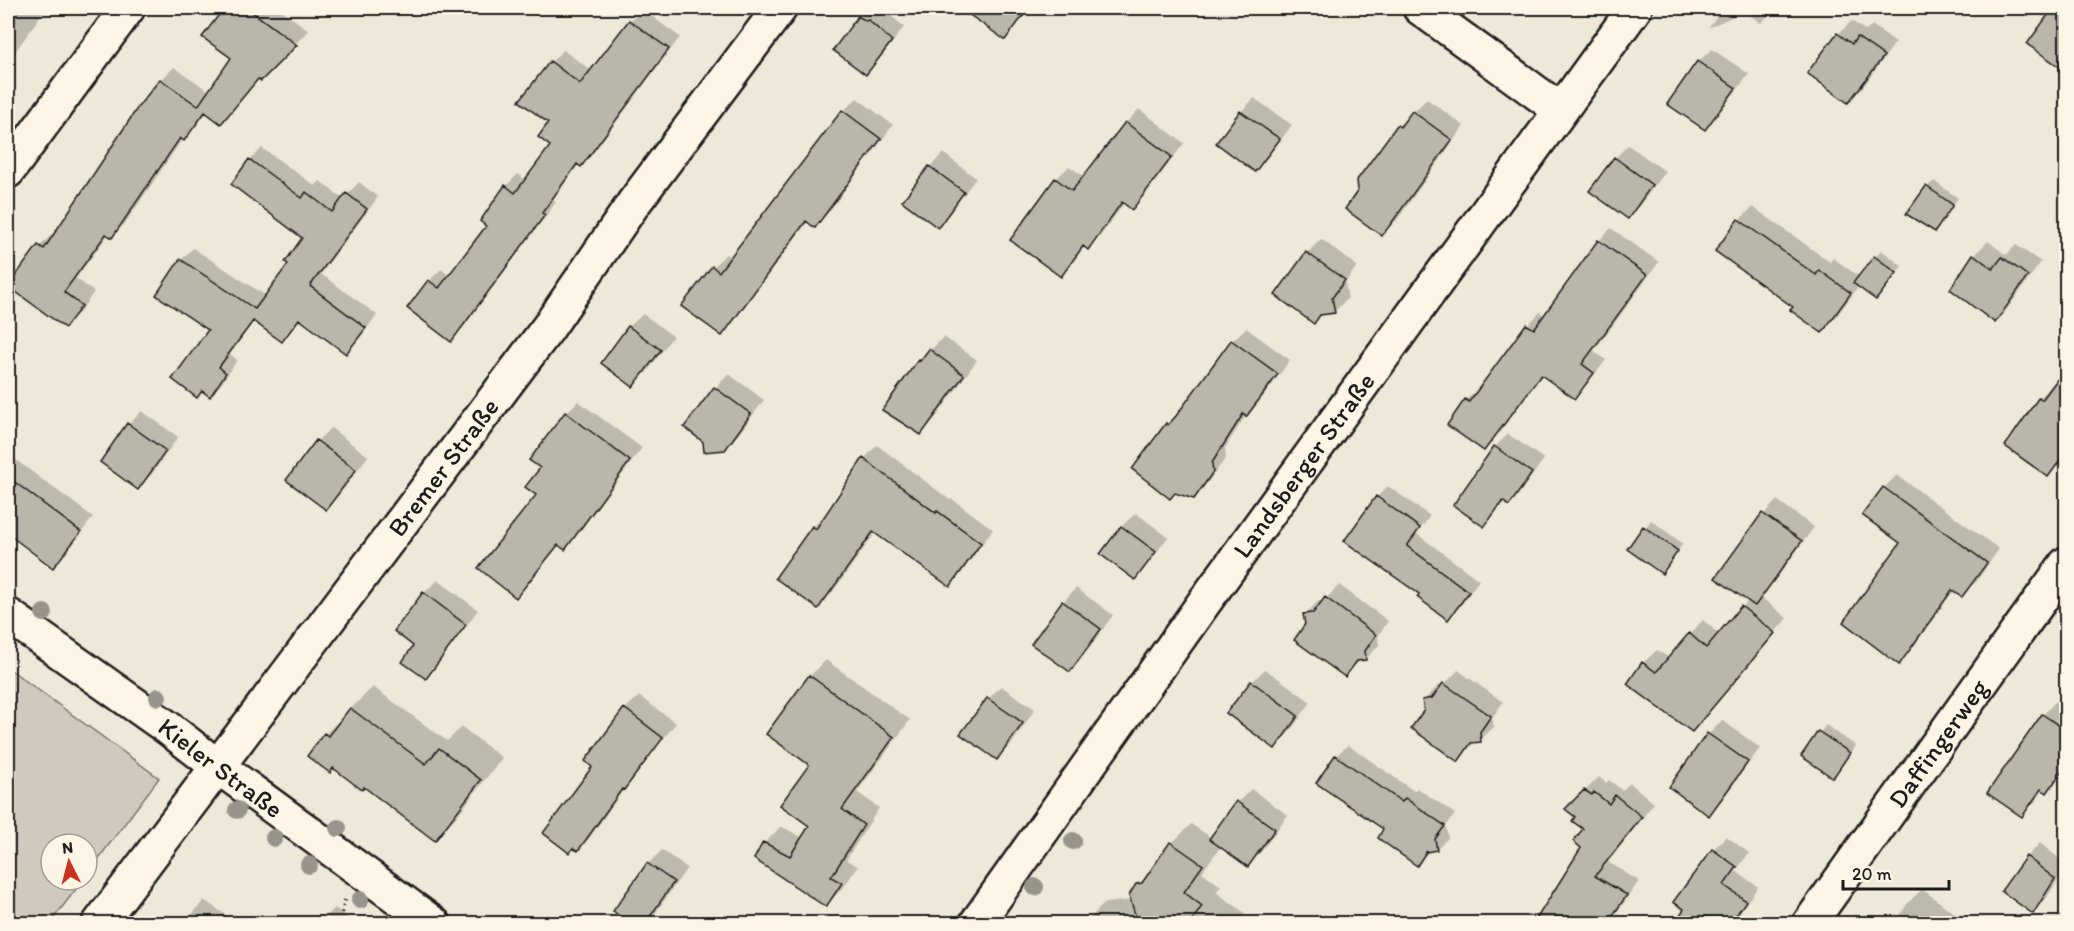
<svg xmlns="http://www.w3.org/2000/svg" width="2074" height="931" font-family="Itim,sans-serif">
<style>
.green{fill:#cfcabd;stroke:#76736c;stroke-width:1.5}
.shadow{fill:#0003}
.building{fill:#bab6aa;stroke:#1c1c1c;stroke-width:1.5}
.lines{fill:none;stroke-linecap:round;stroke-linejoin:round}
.minor-casing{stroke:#1c1c1c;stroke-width:38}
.path{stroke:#1c1c1c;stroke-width:4;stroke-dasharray:1.5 4.5;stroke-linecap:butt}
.minor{stroke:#fcf5e5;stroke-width:33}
.tree{fill:#98948b}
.labels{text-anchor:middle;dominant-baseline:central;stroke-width:6;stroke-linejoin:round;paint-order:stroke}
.street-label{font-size:26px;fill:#1c1c1c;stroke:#fcf5e5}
</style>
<rect width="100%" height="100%" fill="#eee8d9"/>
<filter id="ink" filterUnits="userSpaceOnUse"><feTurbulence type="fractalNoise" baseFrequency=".0167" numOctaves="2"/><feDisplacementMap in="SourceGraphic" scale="12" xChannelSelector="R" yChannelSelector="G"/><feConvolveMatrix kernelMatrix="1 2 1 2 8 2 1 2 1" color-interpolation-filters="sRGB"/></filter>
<g filter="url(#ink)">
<path class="green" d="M8 668 159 778 87 874V844H51V880H83L50 923H8Z"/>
<path class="shadow" d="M8 8H46L8 62Z
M226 8H278L309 30 261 79 260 78 221 122 207 112 197 125 183 138 126 222 112 236 109 234 76 278 94 292 79 313 65 326 10 286 40 246 53 233 56 234 161 80 174 67 209 91 233 57 205 37Z
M869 8H882L904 27 879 60 866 73 835 50Z
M976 8H1031L1005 38 971 14Z
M1723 8H1776L1761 23 1744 11 1708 28Z
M642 9 680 37 593 153 581 165 579 164 553 200 556 202 463 328 451 340 429 281 441 269 450 276 488 225 506 186 518 174 526 180 552 145 550 123 521 101 551 62 563 50 592 71 630 21Z
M1852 21 1866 31 1872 25 1896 42 1862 88 1848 101 1838 34Z
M1712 49 1749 74 1718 115 1704 128 1698 62Z
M857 98 893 125 828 213 815 226 808 221 735 320 721 334 713 267 726 254 732 258 843 111Z
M1254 98 1292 125 1268 157 1255 170 1241 112Z
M1427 99 1464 126 1396 221 1382 234 1398 126Z
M1139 109 1184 143 1146 194 1132 208 1125 202 1101 235 1088 248 1085 246 1074 261 1061 275 1056 179 1069 166 1085 177 1126 123Z
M1628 145 1665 171 1641 204 1628 217 1615 158Z
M262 148 315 186 320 181 343 199 359 182 378 197 321 274 377 315 358 340 346 352 301 319 282 340 255 320 230 354 237 360 222 383 210 395 203 390 197 396 210 330 181 260 193 248 266 296 290 264 304 238 250 160Z
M943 153 976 178 951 212 938 226 904 201 930 167Z
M1934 181 1958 198 1934 230 1927 187Z
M1753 207 1830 262 1833 258 1860 277 1881 250 1902 266 1882 292 1859 286 1836 317 1822 331 1795 307 1739 220Z
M1611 228 1659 262 1594 351 1606 360 1587 384 1575 397 1543 374 1496 436 1484 449 1466 400 1479 387 1481 389 1528 325 1540 312 1545 316 1599 241Z
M1321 239 1357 266 1345 283 1348 298 1334 312 1323 313 1314 322 1277 295 1307 253Z
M1988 241 2006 255 2016 245 2041 262 2008 308 1995 321 1952 289 1974 255Z
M643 314 673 336 647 372 633 385 629 327Z
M1246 328 1290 360 1260 401 1246 415 1225 448 1226 458 1207 483 1194 497 1167 424 1180 411 1232 341Z
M944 337 977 360 934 420 921 434 919 361Z
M2066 369V454L2048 475 2040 398Z
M729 374 764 400 738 435 724 449 686 427 715 388Z
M578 401 642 448 577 535 564 548 560 544 529 583 516 596 542 468 566 413Z
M142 411 178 437 152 474 138 488 129 424Z
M331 428 368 456 340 494 326 508 317 441Z
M1508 434 1544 459 1522 490 1509 504 1505 501 1484 525 1495 447Z
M877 445 950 500 952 499 993 529 963 571 950 585 876 532 831 594 818 607 813 527 827 514 864 459Z
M8 454 93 517 66 553 53 566 8 533Z
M1897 475 1999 549 1976 582 1962 595 1954 590 1912 649 1899 663 1902 543 1884 488Z
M1388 486 1430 516 1417 534 1479 580 1460 607 1448 618 1421 593 1377 497Z
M1777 500 1814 527 1762 598 1787 618 1706 716 1692 730 1629 683 1643 663 1657 650 1669 658 1703 620 1719 634 1749 600 1718 577 1764 514Z
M1136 513 1168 537 1148 564 1135 578 1102 554 1122 526Z
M1651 520 1683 544 1662 572 1629 549Z
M438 580 478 610 439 663 425 677 415 645 424 593Z
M1339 585 1388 621 1378 636 1379 645 1366 659H1361L1345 675 1307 624 1305 615 1318 601H1324Z
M1076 588 1113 615 1083 657 1070 670 1033 644 1063 602Z
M826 660 910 720 857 792 879 808 846 860 858 866 843 888 826 905 765 843 781 826 803 838 811 826 810 676Z
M1265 669 1311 702 1288 734 1275 747 1252 682Z
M1458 670 1503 702 1492 718 1494 727 1480 740 1475 741 1458 760 1425 710 1424 700 1437 687 1443 686Z
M1001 686 1035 709 1011 745 997 758 988 699Z
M373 687 447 741 462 727 502 758 456 817 435 839 325 734Z
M639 696 676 723 628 783 591 836 578 849 594 766 625 709Z
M2056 701 2066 708V776L2062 774 2046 791 2044 789 2036 801 2022 815 2043 715Z
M1722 720 1760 748 1722 800 1709 814 1671 786 1709 734Z
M1826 725 1856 746 1833 777 1803 755Z
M1348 745 1414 791 1417 788 1455 814 1446 826 1448 838 1436 849 1430 850 1417 864 1336 756Z
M1599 777 1606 783 1609 780 1622 790 1630 783 1654 803 1608 862 1639 881 1609 924H1541L1583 848 1585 829 1577 817 1567 809Z
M1251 789 1288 815 1261 852 1248 865 1221 846 1202 872 1221 886 1216 892 1245 913 1238 924H1089L1086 922 1105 903 1132 900 1138 885 1154 868 1172 843 1191 824 1212 838 1238 802Z
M1726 836 1749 853 1736 871 1758 887 1731 924H1692L1713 850Z
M2040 843 2066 864V867L2046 899 2032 912 2003 891 2027 857Z
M662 850 687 868 654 915 645 924 615 911 648 864Z
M1922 889 1969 924H1894L1908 903Z
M204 900 239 924H184Z
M335 908 356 924H319Z
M1403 918 1419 924H1398Z"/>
<path class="building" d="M224 8H247L297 45 261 81 258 79 221 124 205 112 184 141 180 138 112 238 106 234 64 292 82 306 65 328 8 286 38 245 44 249 138 107 160 79 198 106 231 58 202 37Z
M960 8H1029L1005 40Z
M2053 8H2067V72L2027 44Z
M858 16 866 21 868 20 892 41 866 75 833 50Z
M629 20 669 49 581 167 577 164 542 213 545 215 451 342 407 308 428 280 439 288 486 226 480 221 505 185 515 193 550 146 538 137 548 123 519 101 550 61 580 84Z
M1837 33 1852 44 1857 37 1884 56 1848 103 1807 73Z
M1697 61 1736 88 1705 130 1667 104Z
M842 110 881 139 815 228 806 221 722 336 681 306 712 266 719 272Z
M1240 111 1280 139 1255 172 1216 143Z
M1412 111 1452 140 1382 236 1345 209 1358 190 1357 180 1397 125 1400 127Z
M1125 122 1172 157 1132 210 1122 202 1088 250 1083 246 1061 277 1010 240 1055 178 1072 191Z
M1614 157 1652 185 1628 219 1589 191Z
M249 159 302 198 306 192 332 212 346 193 367 209 310 286 366 328 346 354 299 319 282 342 253 321 219 367 226 373 210 397 202 391 197 398 172 379 208 330 156 295 180 259 255 309 288 264 285 262 302 238 231 184Z
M929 166 964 192 938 228 902 201Z
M1926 186 1953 205 1935 232 1906 214Z
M1738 219 1816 275 1819 270 1851 293 1822 333 1790 310 1793 307 1715 251Z
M1598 240 1647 275 1582 364 1594 373 1575 399 1541 375 1484 451 1447 425 1465 399 1469 402 1526 324 1534 329Z
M1306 252 1345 280 1332 298 1335 313 1320 315 1314 324 1275 295Z
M1973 254 1993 269 2002 257 2028 276 1995 323 1950 289Z
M1874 256 1897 273 1876 300 1853 283Z
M628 326 661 350 633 387 601 363Z
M1231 340 1278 374 1246 417 1243 414 1212 463 1213 472 1194 499 1175 493 1170 499 1132 469 1166 423 1168 425 1176 416Z
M929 349 964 375 921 435 882 410 918 360 920 361Z
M2067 366V451L2048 477 2005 446 2039 397 2042 400Z
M714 387 751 414 725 450 704 452 703 442 684 427Z
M565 412 630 461 565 550 558 545 516 598 478 568 536 495 525 487 540 468 529 460Z
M127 423 166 451 138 490 100 462Z
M316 440 356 470 326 510 286 480Z
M1494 446 1532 473 1509 506 1503 501 1484 527 1453 505Z
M863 458 936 513 937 511 981 543 950 587 873 532 818 609 775 578 812 526 816 529Z
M8 477 81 532 53 568 8 534Z
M1883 487 1987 563 1962 597 1952 590 1899 665 1843 622 1900 543 1862 515Z
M1376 496 1420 528 1407 546 1469 592 1448 620 1417 597 1419 594 1344 541Z
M1762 513 1802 541 1755 606 1715 578Z
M1121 526 1156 552 1135 580 1100 554Z
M1643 526 1678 551 1662 574 1627 549Z
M423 592 466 625 426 679 402 662 413 646 394 631Z
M1325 597 1376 635 1365 651 1366 660 1357 661 1345 677 1294 640 1305 624 1303 614 1313 613Z
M1062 601 1101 629 1070 672 1031 644Z
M1741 606 1775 633 1692 732 1627 684 1642 662 1656 672 1689 633 1706 648Z
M809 675 894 737 842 809 864 825 831 877 842 883 826 907 754 859 763 842 790 856 809 826 780 805 809 765 766 734Z
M1251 681 1298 716 1275 749 1226 713Z
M1443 683 1491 716 1480 732 1481 742 1471 743 1458 762 1411 728 1424 710 1422 700 1432 698Z
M987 698 1023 723 997 760 960 734Z
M350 708 426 764 439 748 481 780 435 841 364 787 362 790 333 768 330 773 307 756 324 733 328 736Z
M624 708 663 738 624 790 622 789 578 851 573 848 569 853 543 833 592 767 585 761Z
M2042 714 2067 731V764L2047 793 2041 789 2022 817 1987 793Z
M1818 731 1850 753 1833 778 1801 756Z
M1707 733 1748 762 1709 816 1669 787Z
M1335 755 1402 802 1405 798 1445 826 1435 839 1437 850 1426 852 1417 866 1378 838 1383 829 1316 783Z
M1584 790 1592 795 1594 792 1609 804 1615 795 1642 817 1595 876 1627 895 1607 924H1569L1563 918 1558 924H1538L1535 921 1581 848 1573 841 1583 829 1572 821 1575 817 1565 809Z
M1236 801 1275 829 1248 867 1209 839Z
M1170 842 1203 865 1184 892 1202 906 1190 924H1138L1129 895 1136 884 1142 883Z
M1712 849 1737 867 1724 885 1746 901 1730 924H1674L1684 909 1673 902Z
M2026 856 2055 879 2033 914 2001 891Z
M647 863 674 882 645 924H630L613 911Z"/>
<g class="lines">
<defs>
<g id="minor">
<path d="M1420 8 1559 109"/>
<path d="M8 171 128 8"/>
<path id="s1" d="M8 615 168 728 217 766 434 924"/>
<path id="s2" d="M99 924 548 328 633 204 780 8"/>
<path id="s3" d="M976 924 1203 604 1635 8"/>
<path id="s4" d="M1809 924 2066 564"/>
</g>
</defs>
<use href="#minor" class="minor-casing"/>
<path class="path" d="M342 913 345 900"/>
<use href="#minor" class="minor"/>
</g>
<g class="tree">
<circle cx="44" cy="613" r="9"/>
<circle cx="158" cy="697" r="9"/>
<circle cx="237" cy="810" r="9"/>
<circle cx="338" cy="828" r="9"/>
<circle cx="274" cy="838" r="9"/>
<circle cx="1073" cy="841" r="9"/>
<circle cx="309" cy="865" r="9"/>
<circle cx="1035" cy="887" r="9"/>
<circle cx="360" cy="900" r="9"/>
</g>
</g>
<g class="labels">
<g class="street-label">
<text stroke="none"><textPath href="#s3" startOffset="564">Landsberger Straße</textPath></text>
<text stroke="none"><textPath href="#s2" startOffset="572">Bremer Straße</textPath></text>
<text stroke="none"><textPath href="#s4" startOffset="222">Daffingerweg</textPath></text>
<text stroke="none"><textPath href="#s1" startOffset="262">Kieler Straße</textPath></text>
</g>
</g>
<rect width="2074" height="931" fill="none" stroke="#fcf5e5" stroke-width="30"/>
<rect x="15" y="15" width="2044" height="901" fill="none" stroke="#1c1c1c" stroke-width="2" filter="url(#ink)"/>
<g transform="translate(69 862) rotate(354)"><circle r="28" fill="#fcf5e5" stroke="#a29e95" stroke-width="1.5"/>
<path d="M0-4.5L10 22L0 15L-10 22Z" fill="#c8321e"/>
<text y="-9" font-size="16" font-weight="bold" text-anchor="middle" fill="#1c1c1c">N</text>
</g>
<path d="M1843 880v9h106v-9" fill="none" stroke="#1c1c1c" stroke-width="3"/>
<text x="1852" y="880" font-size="18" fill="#1c1c1c" stroke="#fcf5e5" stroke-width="4.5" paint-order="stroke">20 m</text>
</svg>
